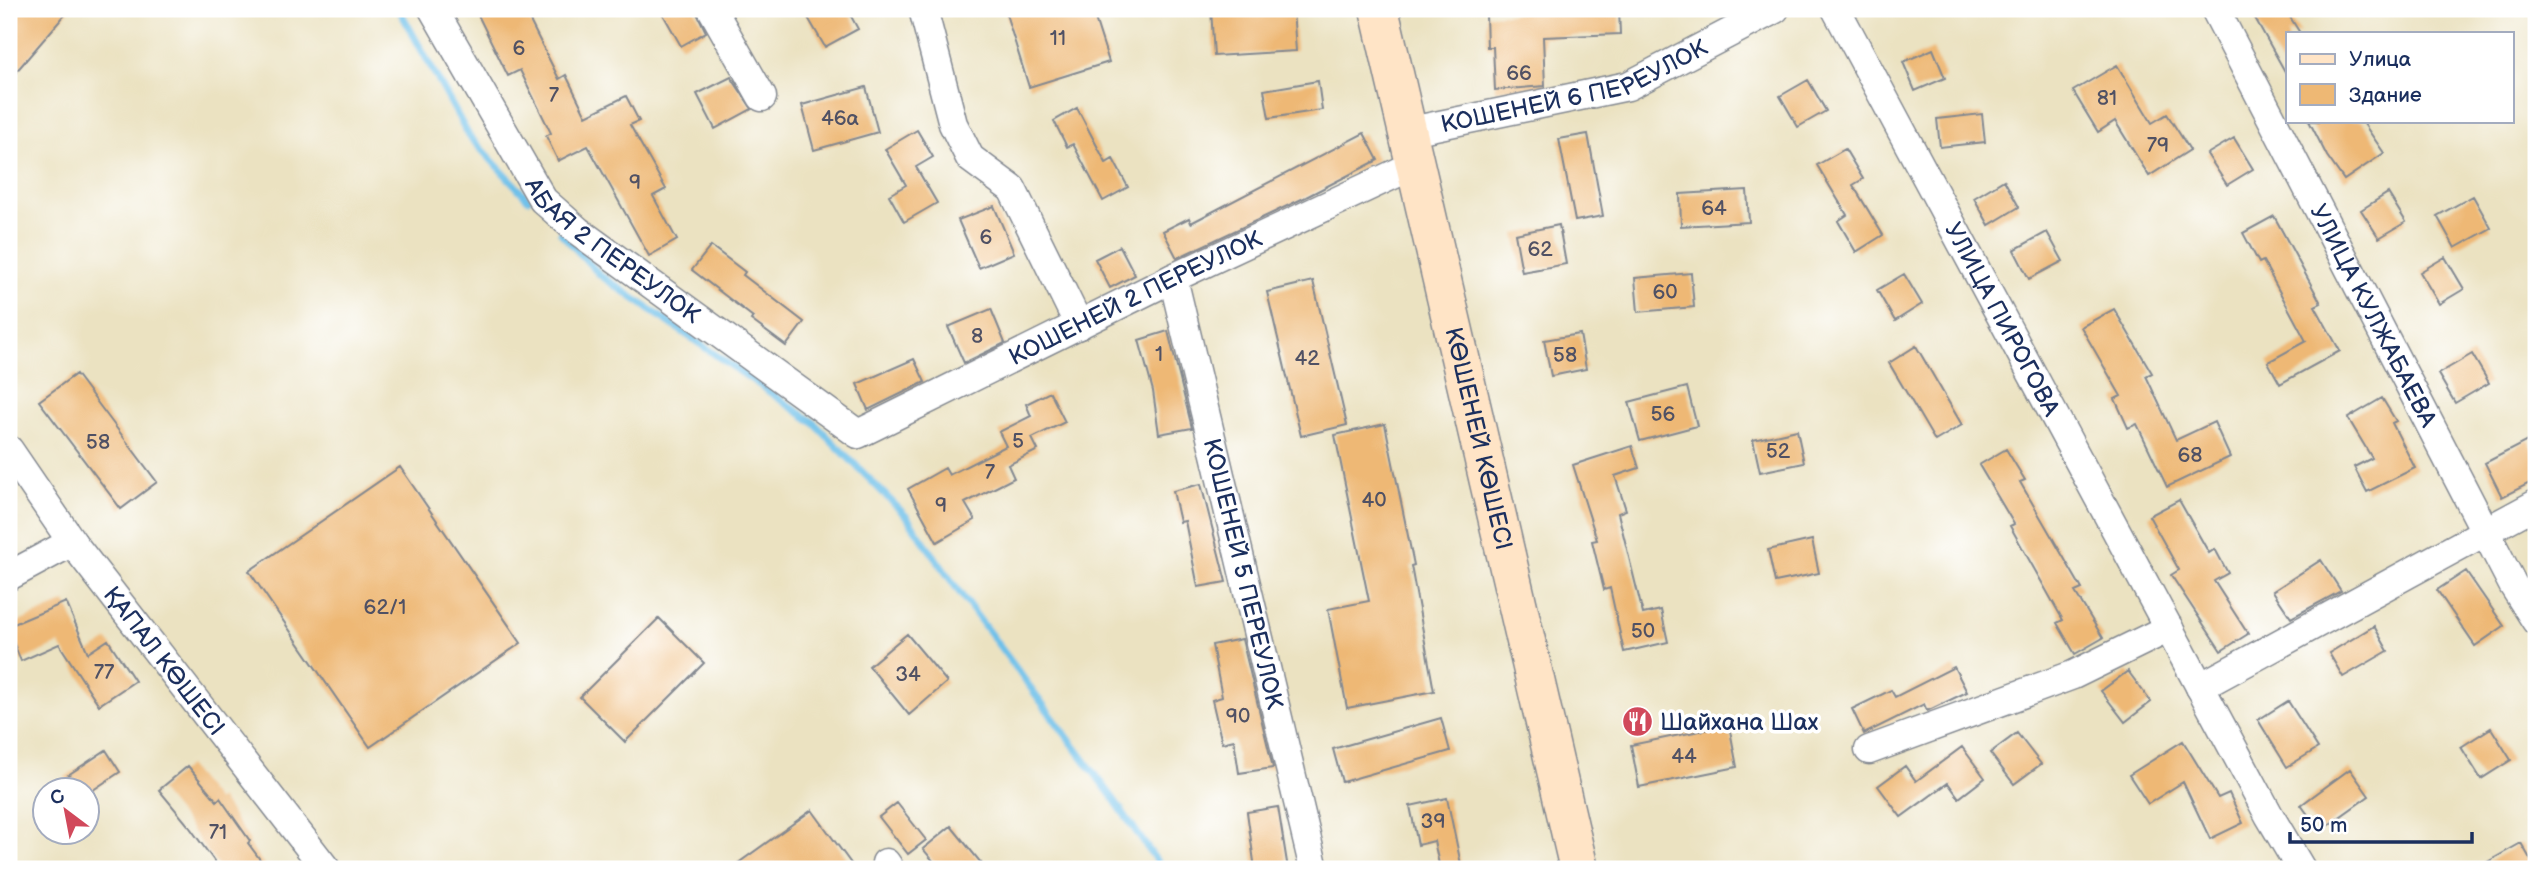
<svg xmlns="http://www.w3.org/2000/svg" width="2545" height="878" font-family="'Balsamiq Sans',sans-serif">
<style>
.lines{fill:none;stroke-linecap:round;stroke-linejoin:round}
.stream{stroke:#6dc0e9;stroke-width:7}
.building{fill:#eeb874}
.minor-casing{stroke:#838890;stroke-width:31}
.secondary-casing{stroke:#838890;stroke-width:41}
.minor{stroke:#fff;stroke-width:28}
.secondary{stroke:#ffe4c6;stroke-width:38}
.labels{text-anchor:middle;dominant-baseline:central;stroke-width:7;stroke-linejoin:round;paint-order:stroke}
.number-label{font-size:21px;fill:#505164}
.street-label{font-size:24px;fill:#1b2f5e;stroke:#fff}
.poi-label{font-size:24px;fill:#1b2f5e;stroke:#fff;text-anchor:start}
</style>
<rect width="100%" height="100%" fill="#fff"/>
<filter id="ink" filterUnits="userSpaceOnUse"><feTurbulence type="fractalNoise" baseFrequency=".0143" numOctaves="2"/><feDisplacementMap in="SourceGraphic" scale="14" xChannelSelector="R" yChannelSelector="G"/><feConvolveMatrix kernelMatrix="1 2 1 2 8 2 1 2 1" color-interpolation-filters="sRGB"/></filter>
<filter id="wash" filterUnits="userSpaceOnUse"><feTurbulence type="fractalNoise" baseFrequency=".00686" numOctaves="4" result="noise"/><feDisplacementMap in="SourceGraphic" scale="28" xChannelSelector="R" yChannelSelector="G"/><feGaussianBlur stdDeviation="1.57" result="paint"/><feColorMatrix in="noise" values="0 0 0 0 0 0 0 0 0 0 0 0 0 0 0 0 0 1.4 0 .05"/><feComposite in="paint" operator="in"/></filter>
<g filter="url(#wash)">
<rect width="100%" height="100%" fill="#ebe2c1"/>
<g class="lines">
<path class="stream" d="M399 9 469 136 528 199
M561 233 600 275 813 422 907 517 962 596 1113 798 1162 869"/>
</g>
<g id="blocks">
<path class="building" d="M9 9H70L9 80Z
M475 9H524L559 79 566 75 586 116 626 96 639 121 630 125 666 189 653 196 677 240 649 256 588 146 558 161 546 136 551 133 520 70 508 76Z
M660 9H695L706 32 681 46Z
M803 9H847L858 29 825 47Z
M1021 9H1092L1109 62 1029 87 1006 14Z
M1211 9H1293L1296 51 1214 56Z
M1569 9H1619L1620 34 1543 37 1545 86 1495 90 1493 47H1487L1486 15 1570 11Z
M2250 9H2285L2300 33H2288V77Z
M1933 49 1945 78 1915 91 1903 62Z
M2117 65 2152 123 2167 114 2190 150 2149 176 2115 121 2098 132 2073 91Z
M731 77 752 109 715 129 697 94Z
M1808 80 1826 111 1798 127 1780 96Z
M1318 81 1322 110 1269 118 1264 90Z
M866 87 878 132 814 150 802 105Z
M1077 108 1106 163 1113 159 1128 187 1103 201 1073 144 1067 147 1054 121Z
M1982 114 1985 142 1940 147 1937 119Z
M2309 121H2362L2384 153 2344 180 2327 156Z
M917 130 933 157 916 167 937 203 904 222 889 195 906 185 885 149Z
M1364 133 1378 160 1306 197 1177 258 1163 231 1189 218 1191 223Z
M1588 134 1603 216 1575 221 1559 139Z
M2234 138 2253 169 2227 185 2207 154Z
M1845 149 1863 179 1853 185 1883 235 1856 252 1838 221 1847 215 1817 165Z
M2004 180 2019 207 1989 225 1974 198Z
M1747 190 1749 222 1681 226 1680 194Z
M2388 193 2406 222 2379 238 2361 210Z
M2473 196 2491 228 2455 248 2437 216Z
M994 206 1014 253 979 268 958 220Z
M2274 216 2321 303 2315 306 2340 351 2280 384 2268 362 2306 341 2263 261 2259 263 2243 233Z
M1559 225 1566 264 1522 272 1515 234Z
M2047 232 2063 261 2029 279 2014 250Z
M711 246 745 272 743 275 804 322 786 346 751 320 753 317 692 270Z
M1120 246 1135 275 1110 288 1095 259Z
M2445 257 2464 289 2439 304 2420 272Z
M1691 273 1694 307 1638 312 1635 278Z
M1904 274 1922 304 1895 321 1877 290Z
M1313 281 1347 425 1301 436 1267 292Z
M991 309 1005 343 964 363 948 327Z
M2114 309 2152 373 2146 376 2176 440 2214 422 2230 457 2167 487 2137 424 2128 428 2115 399 2121 396 2081 327Z
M1168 331 1192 428 1159 434 1153 391 1139 340Z
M1580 334 1586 369 1551 376 1544 340Z
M1916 346 1962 425 1935 441 1889 363Z
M2472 354 2489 383 2455 403 2438 374Z
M914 359 925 382 868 410 857 384Z
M76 374 157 482 121 509 39 401Z
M1687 387 1697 426 1640 441 1629 402Z
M1050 392 1065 422 1032 438 1038 450 1008 465 1014 478 965 503 975 520 937 542 908 489 945 468 949 475 1006 446 999 432 1031 416 1026 404Z
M2382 398 2396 421 2392 423 2415 468 2367 492 2354 467 2372 458 2348 418Z
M1385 424 1414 565 1411 566 1434 691 1347 708 1328 609 1369 601 1335 435Z
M1797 430 1804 463 1760 472 1753 440Z
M2529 440 2536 455V480L2502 497 2485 463Z
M1632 446 1639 468 1615 476 1626 510 1618 513 1643 614 1661 610 1668 642 1624 652 1610 588 1604 590 1592 541 1597 540 1573 465Z
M2006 449 2025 480 2020 482 2082 589 2075 592 2103 638 2075 654 2057 623 2063 620 2010 526 2014 524 1979 465Z
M400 467 521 643 370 747 249 571Z
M1201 484 1226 582 1198 587 1185 521 1180 522 1173 491Z
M2179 500 2209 553 2215 549 2228 573 2214 581 2248 634 2221 651 2171 575 2179 570 2149 516Z
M1812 540 1819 573 1775 582 1768 550Z
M2321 560 2341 591 2291 618 2273 591Z
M2466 571 2504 626 2475 646 2437 590Z
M66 602 88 653 108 640 135 681 99 705 59 644 21 661 9 632V626Z
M659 618 704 663 625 742 580 697Z
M2374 626 2388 651 2343 677 2329 653Z
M907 634 947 682 909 715 869 666Z
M1242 639 1273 768 1239 773 1234 740 1222 743 1212 700 1222 697 1212 645Z
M1954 667 1967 692 1927 711 1924 704 1864 734 1852 709 1891 690 1895 697Z
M2128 671 2151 702 2125 722 2101 691Z
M2288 701 2318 748 2287 767 2258 720Z
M1441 718 1450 751 1342 782 1333 749Z
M1729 725 1737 767 1639 787 1631 745Z
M2491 728 2511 760 2481 779 2461 747Z
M2017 733 2041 764 2014 784 1990 753Z
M2183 741 2218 798 2229 793 2243 823 2210 839 2183 782 2148 804 2129 775Z
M1962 747 1985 778 1959 798 1948 783 1901 817 1878 786 1905 766 1916 781Z
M106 750 120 772 93 790H74L65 777Z
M188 766 217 801 220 798 250 841 248 843 267 869H220L188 825 159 790Z
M2350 769 2369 796 2320 831 2301 805Z
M1447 798 1462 869H1440L1434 841 1418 845 1410 806Z
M897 803 926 840 908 854 879 817Z
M1278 807 1288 869H1255L1247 812Z
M812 810 855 869H730Z
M951 826 986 869H940L923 849Z
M2521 843 2536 869H2475Z"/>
</g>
</g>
<g filter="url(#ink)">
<use href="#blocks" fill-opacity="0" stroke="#838890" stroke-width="2"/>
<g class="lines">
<defs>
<g id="minor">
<path id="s1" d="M433 9 543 200 578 231 858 434 1173 278 1414 165"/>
<path d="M712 9 762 97"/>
<path d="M923 9 953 124 970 158 1012 189 1079 325"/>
<path id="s2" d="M1836 9 2269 815 2301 869"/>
<path id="s3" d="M2215 9 2513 585 2536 621"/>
<path id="s4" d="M1406 132 1628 86 1775 9"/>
<path id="s5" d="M1173 278 1314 869"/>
<path id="s6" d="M9 450 72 542 326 869"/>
<path d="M9 576 72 542"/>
<path d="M2200 687 2536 504"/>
<path d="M1869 750 2073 675 2169 628"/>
<path d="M886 863 890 869"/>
</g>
<g id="secondary">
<path id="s7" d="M1379 9 1579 869"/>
</g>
</defs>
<use href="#minor" class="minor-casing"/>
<use href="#secondary" class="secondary-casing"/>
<use href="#minor" class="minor"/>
<use href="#secondary" class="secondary"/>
</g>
</g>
<defs>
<symbol id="restaurant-disc" viewBox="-11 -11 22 22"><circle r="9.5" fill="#d1495b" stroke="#fff"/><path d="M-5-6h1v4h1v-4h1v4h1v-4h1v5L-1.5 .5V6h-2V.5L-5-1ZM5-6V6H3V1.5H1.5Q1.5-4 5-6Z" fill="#fff"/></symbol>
</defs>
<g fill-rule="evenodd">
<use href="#restaurant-disc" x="1620" y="704" width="35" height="35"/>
</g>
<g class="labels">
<g class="number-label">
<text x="1058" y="38">11</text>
<text x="519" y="48">6</text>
<text x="1519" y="73">66</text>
<text x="554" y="95">7</text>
<text x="2107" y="98">81</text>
<text x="840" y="118">46а</text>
<text x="2158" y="145">79</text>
<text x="635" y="182">9</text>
<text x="1714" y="208">64</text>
<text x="986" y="237">6</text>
<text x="1540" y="249">62</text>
<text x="1665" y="292">60</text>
<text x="977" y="336">8</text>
<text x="1159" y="354">1</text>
<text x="1565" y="355">58</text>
<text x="1307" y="358">42</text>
<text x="1663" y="414">56</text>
<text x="1018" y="441">5</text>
<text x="98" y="442">58</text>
<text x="1778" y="451">52</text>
<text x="2190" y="455">68</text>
<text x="990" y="472">7</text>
<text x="1374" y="500">40</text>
<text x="941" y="505">9</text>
<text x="385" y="607">62/1</text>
<text x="1643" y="631">50</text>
<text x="104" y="672">77</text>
<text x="908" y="674">34</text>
<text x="1238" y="716">90</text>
<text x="1684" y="756">44</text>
<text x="1433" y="821">39</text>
<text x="218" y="832">71</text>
</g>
<g class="street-label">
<text stroke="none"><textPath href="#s4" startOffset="175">КОШЕНЕЙ 6 ПЕРЕУЛОК</textPath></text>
<text stroke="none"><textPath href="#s1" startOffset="306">АБАЯ 2 ПЕРЕУЛОК</textPath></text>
<text stroke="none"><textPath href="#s1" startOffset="922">КОШЕНЕЙ 2 ПЕРЕУЛОК</textPath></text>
<text stroke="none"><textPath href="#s3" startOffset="345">УЛИЦА КУЛЖАБАЕВА</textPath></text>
<text stroke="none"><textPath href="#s2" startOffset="352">УЛИЦА ПИРОГОВА</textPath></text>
<text stroke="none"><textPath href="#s7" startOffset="441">КӨШЕНЕЙ КӨШЕСІ</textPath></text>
<text stroke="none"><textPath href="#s5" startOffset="304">КОШЕНЕЙ 5 ПЕРЕУЛОК</textPath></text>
<text stroke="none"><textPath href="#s6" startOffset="262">ҚАПАЛ КӨШЕСІ</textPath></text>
</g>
<g class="poi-label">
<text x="1660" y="722">Шайхана Шах</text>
</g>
</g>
<rect width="2545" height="878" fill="none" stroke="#fff" stroke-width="35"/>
<rect x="2286" y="32" width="228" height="91" fill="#ffffff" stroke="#a4acbf" stroke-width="2"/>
<rect x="2300" y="54" width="35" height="10" fill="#ffe4c6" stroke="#a4acbf" stroke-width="2"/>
<text x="2349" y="66" font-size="21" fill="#1b2f5e">Улица</text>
<rect x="2300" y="84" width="35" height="21" fill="#eeb874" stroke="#a4acbf" stroke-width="2"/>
<text x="2349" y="102" font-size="21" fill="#1b2f5e">Здание</text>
<g transform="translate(66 811) rotate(328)"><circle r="33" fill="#ffffff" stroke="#a4acbf" stroke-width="2"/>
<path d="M0-5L12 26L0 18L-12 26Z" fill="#d1495b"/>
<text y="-10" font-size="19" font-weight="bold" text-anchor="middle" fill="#1b2f5e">С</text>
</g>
<path d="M2290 832v10h182v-10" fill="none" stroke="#1b2f5e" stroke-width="3.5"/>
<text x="2300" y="832" font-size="21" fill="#1b2f5e" stroke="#ffffff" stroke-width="5" paint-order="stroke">50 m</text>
</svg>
